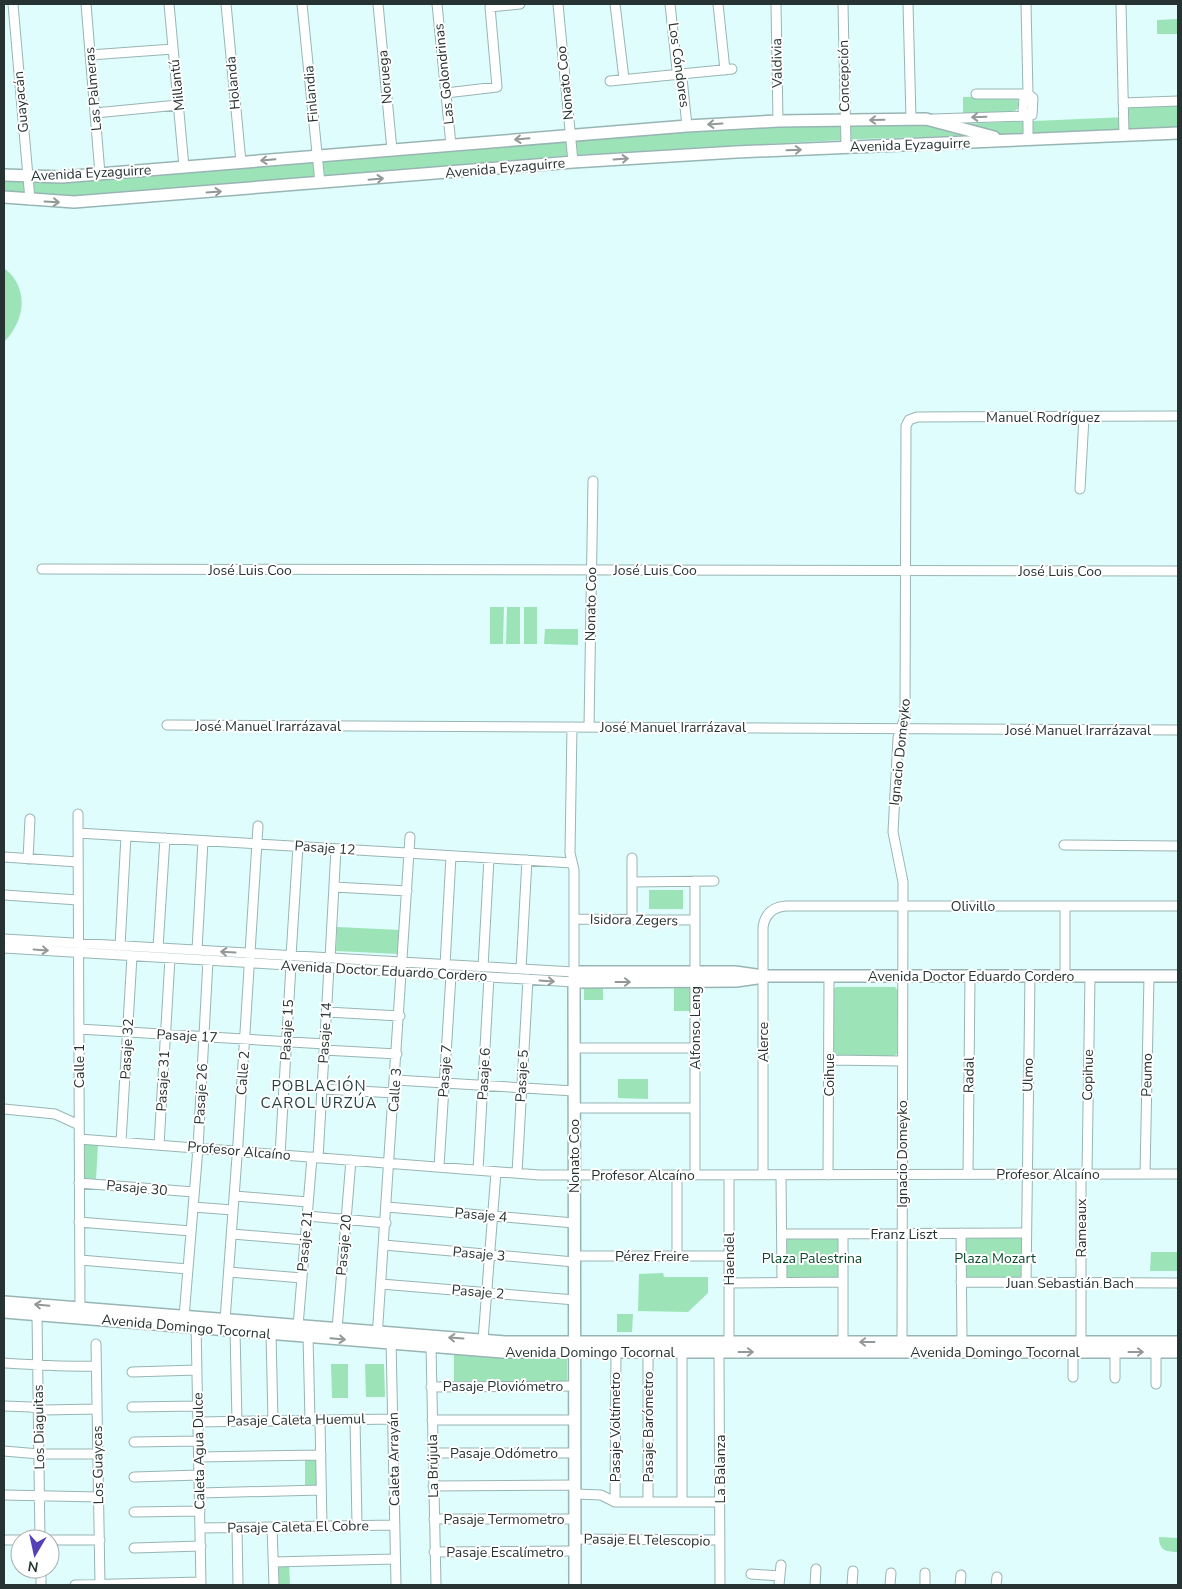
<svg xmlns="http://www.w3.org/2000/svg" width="1182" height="1589" font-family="'Nunito Sans',sans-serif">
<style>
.green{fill:#9ce4b8}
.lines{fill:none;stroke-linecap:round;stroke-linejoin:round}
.minor-casing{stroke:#98b5b4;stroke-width:11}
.major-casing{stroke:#98b5b4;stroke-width:14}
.minor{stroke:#fff;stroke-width:9}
.major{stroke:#fff;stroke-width:11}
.oneway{stroke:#939998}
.labels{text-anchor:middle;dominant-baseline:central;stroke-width:4;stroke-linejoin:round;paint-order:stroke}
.street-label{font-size:14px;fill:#273332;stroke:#fff}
.park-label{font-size:14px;fill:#0b4b2d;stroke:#fff}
.neighbourhood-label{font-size:15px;letter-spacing:1px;fill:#274141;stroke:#fff}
</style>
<rect width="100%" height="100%" fill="#defdfc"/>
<path class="green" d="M1178 19V34H1157V20Z
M1018 96V108L1014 112 963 113V97Z
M1178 106V129L862 139 711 147 561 156 295 182 72 198 4 193V178L833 123 912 126 1127 117V107Z
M4 268C30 288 25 321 4 342Z
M490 607H504L503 644H490Z
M507 607H520V644H506Z
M524 607H537V644H524Z
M545 629H578V645L544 644Z
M649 890H683V909H649Z
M337 927 400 930 399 954 336 951Z
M674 985H691V1011H674Z
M584 986H603V1000H584Z
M836 987H895L898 991 897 1054 893 1056H838L833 1051V989Z
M618 1079H648V1099L618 1098Z
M84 1143 98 1144 96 1179 84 1178Z
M838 1236 840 1239V1279L786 1280 784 1238Z
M968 1237H1021L1024 1240 1025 1276 1021 1280 965 1277V1241Z
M1151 1252H1178V1271H1150Z
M663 1273 664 1277H708V1293L688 1312 638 1311 639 1274Z
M617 1314H633L632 1332H617Z
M454 1353 567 1356V1383L454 1381Z
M331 1364H348V1398H332Z
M365 1364H384L385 1397H366Z
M305 1457H319L320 1487H305Z
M1159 1537 1178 1538V1552C1167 1552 1159 1551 1159 1537Z
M289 1563 290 1585H275V1564Z"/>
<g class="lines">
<defs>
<path id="minor" d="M13 4 30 200
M86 4 100 174
M169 4 184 167
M226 4 241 162
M302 4 320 183
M378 4 392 150
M437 4 451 145
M558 4 573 162
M615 4 624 79
M670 4 677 70 682 78 687 126
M718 4 725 70
M776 4 778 121
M843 4 846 147
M908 4 911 119
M1026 4 1028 94 1024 99 1023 110 1028 116V140
M1121 4 1124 135
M90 55 173 49
M610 81 732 69
M446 93 497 87 490 7 520 4
M976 94H1028
M1028 94 1033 98 1032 115 1028 116
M1123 103 1178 101
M95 113 178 105
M933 119 1028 116
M1080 489 1084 417
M42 569 1178 571
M167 725 1178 730
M589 727 593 481
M78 814 80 1313
M78 833 572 863
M1064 845 1178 846
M4 857 78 862
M28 859 30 819
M632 882 714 881
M334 887 407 891
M4 895 78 900
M1065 906V976
M574 919 695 920
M632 920V858
M4 939 574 972V870L570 853 572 727
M120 946 126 836
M4 948 574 982
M158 948 165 838
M197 950 203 841
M291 956 298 846
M330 958 336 849
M445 965 451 856
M483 967 489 858
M521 969 527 860
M327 1012 400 1016
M79 1029 325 1044
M574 1048H695
M324 1050 397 1054
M829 1060 902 1061
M396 1080 574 1091
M322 1089 395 1093
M574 1108H695
M4 1109 55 1114 79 1125
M79 1139 539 1175 1178 1174
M121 1142 132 956
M159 1145 170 958
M280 1155 291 965
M318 1158 329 967
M439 1167 451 975
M478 1170 489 977
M517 1173 528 979
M968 1174 970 976
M1081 1174V1342
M1087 1174 1090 976
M1145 1174 1149 976
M677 1175V1256
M695 1175V881
M729 1175V1342
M763 1175V927C765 914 773 907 786 906H1178
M781 1175 782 1282
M828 1175 829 976
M79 1183 194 1192
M235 1196 308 1202
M193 1207 233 1210
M387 1207 574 1223
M307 1216 386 1223
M79 1222 191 1231
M961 1233 962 1342
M232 1234 305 1240
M782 1234 1026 1233
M843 1234V1342
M384 1245 574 1262
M575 1256H729
M80 1260 188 1269
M229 1272 302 1278
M961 1282 1178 1283
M729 1283 843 1282
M1026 1283 1030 976
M381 1284 575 1300
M37 1315 40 1539
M184 1317 198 1148 208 960
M225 1320 238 1143 258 826
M196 1323 201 1585
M298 1326 312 1157
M337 1329 351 1160
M235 1330 237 1421
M271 1333 273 1421
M308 1336 310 1420
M377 1338 410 837
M391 1338 396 1585
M483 1340 496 1172
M96 1344 100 1585
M431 1346 436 1585
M902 1346 903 882 893 832 898 738 905 717 906 426 909 420 917 417 1178 416
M719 1352 720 1585
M1073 1352V1377
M1115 1352V1378
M4 1363C35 1365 65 1367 96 1366
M132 1372 197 1370
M1156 1384V1352
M431 1387 575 1386
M4 1406 31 1407 44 1410 97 1409
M132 1407 198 1406
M355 1419 357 1525
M320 1420 322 1526
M432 1420H575
M198 1422 393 1419
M134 1442 199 1441
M4 1451 39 1454H98
M433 1453H575
M199 1457 321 1455
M134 1477 199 1475
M433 1486 575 1485
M200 1493 321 1490
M575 1494 601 1495 615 1502H720
M4 1495 99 1497
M615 1502 616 1352
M648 1502V1352
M682 1502V1352
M134 1512 200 1511
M434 1519H575
M272 1527 274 1585
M200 1528 395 1525
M237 1528 238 1585
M575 1539 720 1540
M4 1540H20
M50 1540H100
M134 1548 201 1546
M434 1552 575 1551
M273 1562 395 1559
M41 1569V1585
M751 1574 780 1576
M75 1585 201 1582
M779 1585 781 1565
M815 1585 816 1569
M852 1585 853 1571
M890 1585 891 1573
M925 1585V1573
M960 1585 961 1575
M996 1585 997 1577"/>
<path id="major" d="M4 175 62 177 687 126 778 121 926 119 994 137
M4 197 74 202 573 162 736 152 1178 133
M574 982 736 981 757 978
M4 1302 505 1342H1178
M4 1312 502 1352H1178
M575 1585 574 972H735L763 976H1178"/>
</defs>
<use href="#minor" class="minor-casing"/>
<use href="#major" class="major-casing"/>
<use href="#minor" class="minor"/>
<use href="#major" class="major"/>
</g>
<defs><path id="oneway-shaft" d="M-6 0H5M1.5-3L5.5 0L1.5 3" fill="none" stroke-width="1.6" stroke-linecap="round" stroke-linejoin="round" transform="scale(1.25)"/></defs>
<g class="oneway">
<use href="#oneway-shaft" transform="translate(979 117) rotate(178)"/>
<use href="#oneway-shaft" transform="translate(877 120) rotate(179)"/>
<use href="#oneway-shaft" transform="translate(715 124) rotate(176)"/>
<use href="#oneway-shaft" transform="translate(522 139) rotate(175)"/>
<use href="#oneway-shaft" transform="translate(794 150) rotate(-2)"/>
<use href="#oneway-shaft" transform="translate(621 159) rotate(-4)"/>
<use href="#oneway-shaft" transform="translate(268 160) rotate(175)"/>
<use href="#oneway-shaft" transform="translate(376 179) rotate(-5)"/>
<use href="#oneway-shaft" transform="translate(214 192) rotate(-4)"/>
<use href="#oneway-shaft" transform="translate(52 202) rotate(3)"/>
<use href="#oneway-shaft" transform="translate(41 950) rotate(4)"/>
<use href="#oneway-shaft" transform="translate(228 952) rotate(-177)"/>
<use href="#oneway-shaft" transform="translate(547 981) rotate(4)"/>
<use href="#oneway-shaft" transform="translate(623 982)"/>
<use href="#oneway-shaft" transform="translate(42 1305) rotate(-175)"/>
<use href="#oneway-shaft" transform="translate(456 1338) rotate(-176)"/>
<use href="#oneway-shaft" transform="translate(338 1339) rotate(5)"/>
<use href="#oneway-shaft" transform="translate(867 1342) rotate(180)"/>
<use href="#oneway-shaft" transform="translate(746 1352)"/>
<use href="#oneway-shaft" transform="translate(1136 1352)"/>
</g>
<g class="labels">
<g class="street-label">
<text transform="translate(777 63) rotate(-91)">Valdivia</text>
<text transform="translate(679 65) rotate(82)">Los Cóndores</text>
<text transform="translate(444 74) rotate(-96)">Las Golondrinas</text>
<text transform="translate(844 76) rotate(-91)">Concepción</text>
<text transform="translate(385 77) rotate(-95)">Noruega</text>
<text transform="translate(233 83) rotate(-95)">Holanda</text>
<text transform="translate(565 83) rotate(-96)">Nonato Coo</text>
<text transform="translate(177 85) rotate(-96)">Millantú</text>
<text transform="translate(93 89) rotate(-95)">Las Palmeras</text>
<text transform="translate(311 94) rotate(-95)">Finlandia</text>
<text transform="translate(21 102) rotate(-95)">Guayacán</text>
<text transform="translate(910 145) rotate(-2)">Avenida Eyzaguirre</text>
<text transform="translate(505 168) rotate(-5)">Avenida Eyzaguirre</text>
<text transform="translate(91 173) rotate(-3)">Avenida Eyzaguirre</text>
<text x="1043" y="417">Manuel Rodríguez</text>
<text x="250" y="570">José Luis Coo</text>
<text x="655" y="570">José Luis Coo</text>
<text x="1060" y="571">José Luis Coo</text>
<text transform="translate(591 604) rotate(-89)">Nonato Coo</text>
<text x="268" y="726">José Manuel Irarrázaval</text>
<text x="673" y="727">José Manuel Irarrázaval</text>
<text x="1078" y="730">José Manuel Irarrázaval</text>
<text transform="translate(900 752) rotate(-84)">Ignacio Domeyko</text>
<text transform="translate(325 848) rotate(4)">Pasaje 12</text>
<text x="973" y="906">Olivillo</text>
<text transform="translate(634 920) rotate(1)">Isidora Zegers</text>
<text transform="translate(384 971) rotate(3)">Avenida Doctor Eduardo Cordero</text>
<text x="971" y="976">Avenida Doctor Eduardo Cordero</text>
<text transform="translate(695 1028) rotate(-90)">Alfonso Leng</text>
<text transform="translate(287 1030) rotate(-87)">Pasaje 15</text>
<text transform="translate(325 1033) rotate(-87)">Pasaje 14</text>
<text transform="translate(187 1036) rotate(3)">Pasaje 17</text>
<text transform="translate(763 1042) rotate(-90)">Alerce</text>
<text transform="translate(127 1049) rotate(-87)">Pasaje 32</text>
<text transform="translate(79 1066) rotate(-90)">Calle 1</text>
<text transform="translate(445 1071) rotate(-86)">Pasaje 7</text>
<text transform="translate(243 1073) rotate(-86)">Calle 2</text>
<text transform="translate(484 1074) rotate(-87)">Pasaje 6</text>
<text transform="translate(829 1075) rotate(-90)">Coihue</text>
<text transform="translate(969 1075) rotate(-89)">Radal</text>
<text transform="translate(1028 1075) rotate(-89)">Ulmo</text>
<text transform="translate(1088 1075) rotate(-89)">Copihue</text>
<text transform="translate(1147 1075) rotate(-89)">Peumo</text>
<text transform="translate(522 1076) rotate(-87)">Pasaje 5</text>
<text transform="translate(163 1081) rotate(-87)">Pasaje 31</text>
<text transform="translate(395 1090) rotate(-86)">Calle 3</text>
<text transform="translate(201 1094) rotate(-87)">Pasaje 26</text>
<text transform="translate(239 1151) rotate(5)">Profesor Alcaíno</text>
<text transform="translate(902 1154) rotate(-90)">Ignacio Domeyko</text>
<text transform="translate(574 1156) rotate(-90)">Nonato Coo</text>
<text x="1048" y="1174">Profesor Alcaíno</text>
<text x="643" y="1175">Profesor Alcaíno</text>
<text transform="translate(137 1188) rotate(5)">Pasaje 30</text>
<text transform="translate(481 1215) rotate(5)">Pasaje 4</text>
<text transform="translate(1081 1228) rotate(-90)">Rameaux</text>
<text x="904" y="1234">Franz Liszt</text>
<text transform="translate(305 1241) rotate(-85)">Pasaje 21</text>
<text transform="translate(344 1245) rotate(-85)">Pasaje 20</text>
<text transform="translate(479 1254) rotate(5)">Pasaje 3</text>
<text x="652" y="1256">Pérez Freire</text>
<text transform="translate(729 1259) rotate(-90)">Haendel</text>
<text x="1070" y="1283">Juan Sebastián Bach</text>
<text transform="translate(478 1292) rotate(5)">Pasaje 2</text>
<text transform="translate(186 1327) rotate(5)">Avenida Domingo Tocornal</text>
<text x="590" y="1352">Avenida Domingo Tocornal</text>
<text x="995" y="1352">Avenida Domingo Tocornal</text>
<text x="503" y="1386">Pasaje Ploviómetro</text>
<text transform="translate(296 1420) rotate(-1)">Pasaje Caleta Huemul</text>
<text transform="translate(39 1427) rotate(-91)">Los Diaguitas</text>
<text transform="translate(615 1427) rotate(-90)">Pasaje Voltímetro</text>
<text transform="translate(648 1427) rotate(-90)">Pasaje Barómetro</text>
<text transform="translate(199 1451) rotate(-91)">Caleta Agua Dulce</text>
<text x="504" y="1453">Pasaje Odómetro</text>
<text transform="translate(394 1459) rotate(-91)">Caleta Arrayán</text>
<text transform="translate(98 1465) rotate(-91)">Los Guaycas</text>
<text transform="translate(433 1466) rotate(-91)">La Brújula</text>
<text transform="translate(720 1469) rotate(-90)">La Balanza</text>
<text x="504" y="1519">Pasaje Termometro</text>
<text transform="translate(298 1527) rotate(-1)">Pasaje Caleta El Cobre</text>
<text transform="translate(647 1540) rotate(1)">Pasaje El Telescopio</text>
<text x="505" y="1552">Pasaje Escalímetro</text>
</g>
<g class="park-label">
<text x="812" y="1258">Plaza Palestrina</text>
<text x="995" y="1258">Plaza Mozart</text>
</g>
<g class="neighbourhood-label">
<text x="319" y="1086">POBLACIÓN<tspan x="319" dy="17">CAROL URZÚA</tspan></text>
</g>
</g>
<rect width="1182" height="1589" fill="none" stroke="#273332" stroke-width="10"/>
<g transform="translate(35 1554) rotate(189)"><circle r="24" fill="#ffffff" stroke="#a9adad"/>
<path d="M0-4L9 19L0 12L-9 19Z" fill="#5540b8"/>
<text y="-8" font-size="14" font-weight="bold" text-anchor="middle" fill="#273332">N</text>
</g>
</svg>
